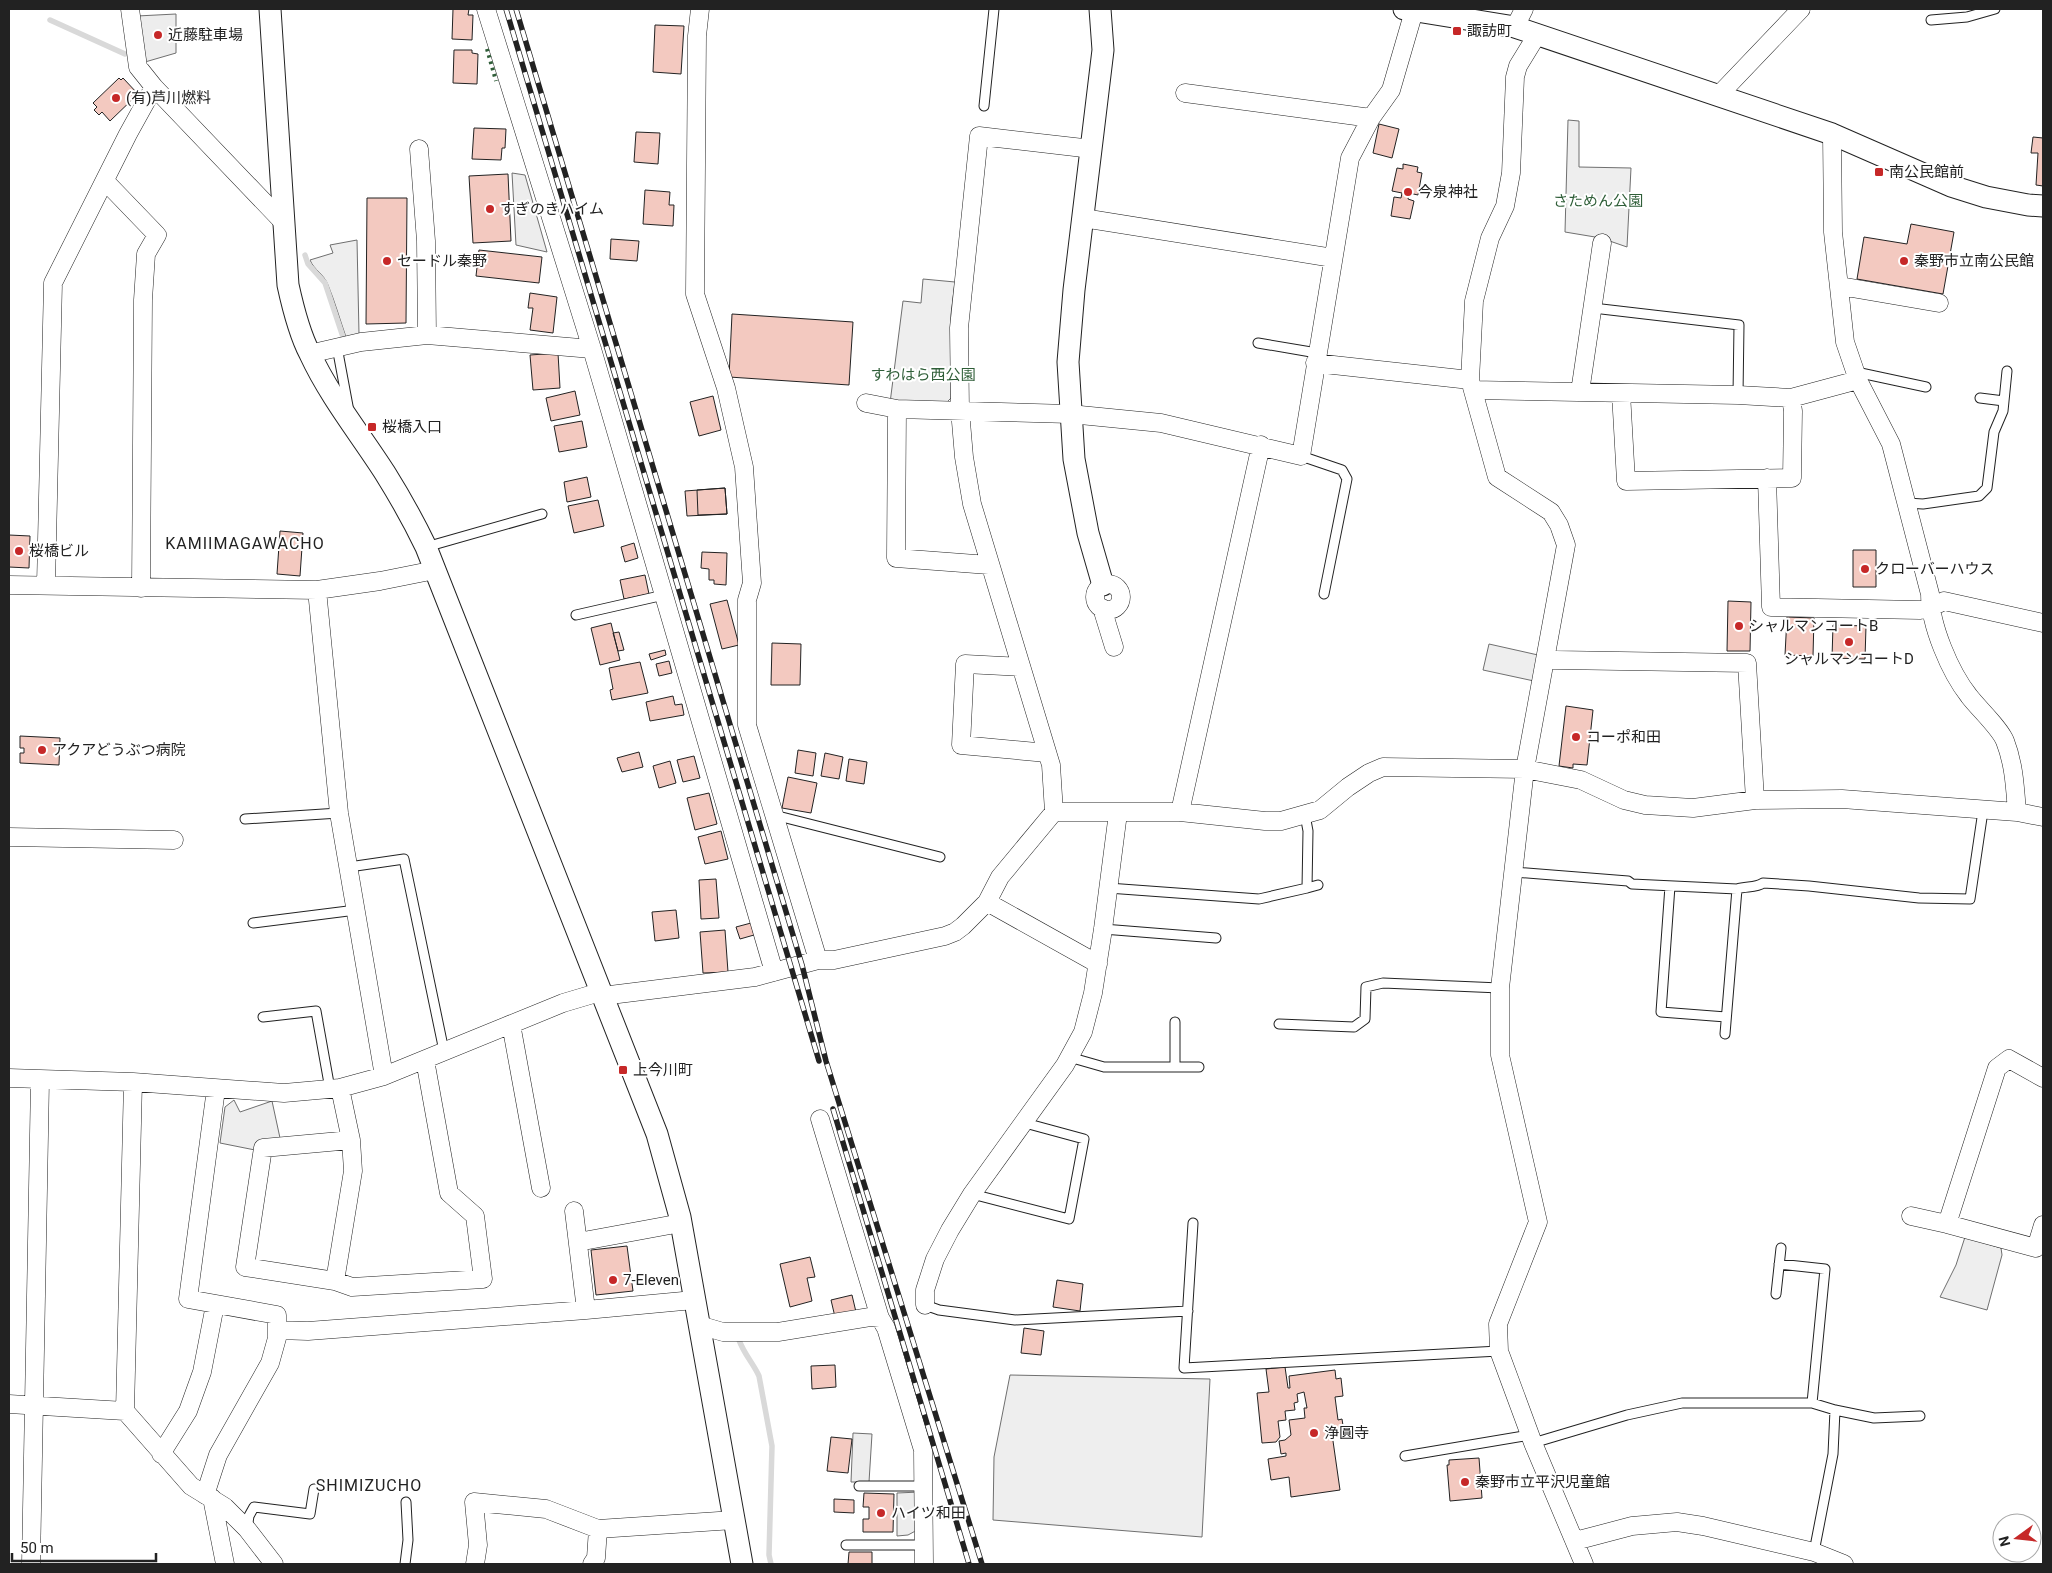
<svg xmlns="http://www.w3.org/2000/svg" width="2052" height="1573" font-family="Roboto,'Noto Sans JP',sans-serif">
<style>
.green{fill:#eee;stroke:#6f6f6f}
.parking{fill:#ededed;stroke:#6f6f6f}
.lines{fill:none;stroke-linecap:round;stroke-linejoin:round}
.stream{stroke:#d9d9d9;stroke-width:5.5}
.building{fill:#f3c9c0;stroke:#222}
.service-casing{stroke:#222;stroke-width:11}
.minor-casing{stroke:#222;stroke-width:19}
.tertiary-casing{stroke:#222;stroke-width:23}
.service{stroke:#fff;stroke-width:9}
.minor{stroke:#fff;stroke-width:18}
.tertiary{stroke:#fff;stroke-width:21}
.rail-casing{stroke:#222;stroke-width:5.5}
.rail{stroke:#fff;stroke-width:4;stroke-dasharray:11;stroke-linecap:butt}
.hedge{stroke:#2f5e38;stroke-width:4;stroke-dasharray:2.5 4;stroke-linecap:butt}
.poi-dot{fill:#c62828;stroke:#fff;stroke-width:2}
.labels{text-anchor:middle;dominant-baseline:central;stroke-width:4;stroke-linejoin:round;paint-order:stroke}
.poi-label{font-size:15px;fill:#222;stroke:#fff;text-anchor:start}
.park-label{font-size:15px;fill:#2f5e38;stroke:#fff}
.neighbourhood-label{font-size:16px;letter-spacing:1px;fill:#222;stroke:#fff}
</style>
<rect width="100%" height="100%" fill="#fff"/>
<path class="green" d="M1568 120 1579 121V167L1631 168 1627 247 1601 238 1565 232Z
M357 240 359 334 346 337C340 320 335 302 328 285 324 274 314 270 310 260L333 253 330 245Z
M923 279 955 282 951 314V398L944 405 890 403 903 301 921 303Z
M1489 644 1538 655 1534 681 1483 670Z
M234 1100 240 1112 272 1101 280 1138 255 1150 220 1143 225 1107Z
M1965 1237 2001 1248 2002 1255 1987 1310 1940 1297 1956 1265Z
M1010 1375 1210 1379 1202 1537 993 1520 994 1457Z"/>
<path class="parking" d="M176 14V53L145 62 137 16Z
M512 173 525 175 547 252 516 245Z
M853 1433 872 1434 869 1482H851Z
M920 1492 921 1528 908 1535 897 1536V1493Z"/>
<g class="lines">
<path class="stream" d="M50 20 125 54
M305 255 308 264 325 283 343 337
M739 1340C744 1354 753 1363 759 1376L772 1446 769 1555 771 1564"/>
</g>
<path class="building" d="M453 9H469L468 15H473L472 40 452 39Z
M655 25 684 26 681 74 653 72Z
M454 50H472V53L478 54 477 84 453 83Z
M119 78 121 80 123 78 138 94 110 121 102 112 99 115 94 110 97 107 93 103Z
M1379 124 1399 129 1392 158 1373 153Z
M474 128 506 129 505 148H502L501 160 472 159Z
M636 132 660 133 658 164 634 162Z
M2033 137 2043 138V186L2036 185 2038 153H2031Z
M1403 164 1418 167 1417 172 1422 173 1418 195 1409 193 1408 199 1414 201 1410 219 1391 216 1394 197 1401 198 1402 193 1392 191 1397 168 1403 169Z
M508 174 511 241 473 243 469 176Z
M645 190 670 192 669 205H674L673 226 643 224Z
M367 198H407L406 323 366 324Z
M1911 224 1954 232 1943 294 1857 279 1864 237 1907 244Z
M611 239 639 241 637 261 610 259Z
M479 250 542 257 539 283 476 276Z
M530 293 557 297 553 333 530 330 533 308H528Z
M732 314 853 322 849 385 729 377Z
M558 353 560 388 533 390 530 355Z
M575 391 580 415 551 421 546 398Z
M713 396 721 430 699 436 690 402Z
M582 421 587 447 559 452 554 426Z
M587 477 591 497 567 502 564 482Z
M725 488 727 514 698 515 697 490Z
M725 488 727 514 687 516 685 491Z
M598 500 604 526 574 533 568 506Z
M280 531 303 533 300 576 277 574Z
M9 535 30 536 29 568 9 567Z
M634 543 638 558 625 562 621 547Z
M1853 550H1876V587H1853Z
M702 552 727 553 726 585 714 584V580H709V569L701 568Z
M645 575 649 594 624 599 620 580Z
M727 600 739 645 722 649 710 604Z
M1728 601 1751 602 1750 651H1727Z
M1787 617 1814 618 1813 656 1785 655Z
M611 623 620 660 600 665 591 628Z
M1833 625 1866 626 1865 659 1832 658Z
M619 632 624 650 618 651 613 633Z
M772 643 801 644 800 685H771Z
M665 650 666 655 651 660 649 654Z
M669 661 672 673 659 676 656 664Z
M640 662 648 693 612 700 610 690 613 689 609 668Z
M673 696 675 705 682 704 684 715 650 721 646 702Z
M1566 706 1593 710 1587 765 1573 764V768L1559 766Z
M20 736 60 738 59 765 20 763V753H24V748H20Z
M798 750 816 753 813 776 795 773Z
M639 752 643 767 622 772 617 758Z
M825 753 843 757 839 779 821 776Z
M694 756 700 778 683 782 677 760Z
M849 759 867 762 864 784 846 781Z
M670 761 676 783 659 788 653 766Z
M788 777 817 783 811 813 782 808Z
M709 793 717 824 695 830 687 798Z
M721 831 728 859 705 864 698 837Z
M716 879 719 918 701 919 699 880Z
M676 910 679 938 655 941 652 912Z
M751 923 754 935 740 939 736 927Z
M725 930 728 972 703 973 700 932Z
M627 1246 633 1291 596 1295 591 1250Z
M810 1257 815 1277 807 1278 812 1301 790 1307 780 1264Z
M1057 1280 1083 1284 1080 1311 1053 1307Z
M852 1295 856 1312 835 1317 831 1300Z
M1024 1328 1044 1331 1041 1355 1021 1353Z
M835 1365 836 1387 812 1389 811 1366Z
M1285 1367 1288 1388H1290L1289 1376 1335 1370 1336 1379 1341 1378 1343 1396 1335 1397 1338 1420 1342 1419 1344 1432 1332 1434 1340 1490 1291 1497 1289 1477 1271 1480 1268 1459 1286 1456V1453L1281 1454 1279 1441 1285 1440 1291 1435 1289 1420 1305 1418 1304 1408H1307L1304 1392 1297 1394 1298 1402 1294 1403 1295 1410 1285 1411 1286 1420 1278 1421 1280 1437 1276 1442 1262 1443 1257 1393 1269 1392 1266 1369Z
M831 1437 852 1439 848 1473 827 1471Z
M1479 1458 1482 1498 1450 1501 1447 1465H1449V1460Z
M864 1493 894 1494 893 1532H863V1519H869V1507H863Z
M834 1499 854 1500V1513L834 1512Z
M849 1552H872V1564H848Z"/>
<g class="lines">
<defs>
<path id="service" d="M1931 20 1967 17 1995 9
M984 106 994 9
M1593 308 1739 325 1738 395
M1258 343 1317 353
M337 347 348 406
M1856 372 1926 387
M1980 398 2004 401
M1301 456 1342 470 1347 479 1324 594
M1907 503 1923 504 1979 496 1987 488 1994 432 2003 411 2007 371
M426 547 542 514
M576 615 664 595
M774 815 940 857
M245 819 339 813
M349 867 404 859 444 1051
M1514 872 1628 881 1632 884 1737 889C1746 886 1756 888 1763 883L1809 886 1919 898 1970 899 1983 811
M1670 886 1661 1012 1726 1017
M1108 888 1259 899 1307 888 1308 831 1305 815
M1307 888 1318 885
M253 923 356 910
M1103 929 1216 938
M263 1017 316 1011 330 1089
M1175 1022V1067
M1279 1024 1354 1027 1365 1019 1366 987 1383 983 1500 988
M1725 1034 1737 889
M1069 1057 1104 1067H1199
M972 1194 1069 1219 1084 1139 1025 1123
M1193 1223 1184 1368 1499 1351
M1779 1264 1825 1269 1812 1403
M1776 1294 1781 1248
M925 1305 939 1310 1015 1320 1188 1311
M1533 1443 1627 1415 1682 1403H1812L1835 1410 1874 1418 1920 1416
M1405 1456 1530 1435
M859 1486H923
M247 1529 249 1516 254 1507 310 1514 314 1489
M846 1545H924
M1814 1552 1833 1454 1835 1410
M405 1564 408 1540 406 1502"/>
<path id="minor" d="M130 9 138 67 154 87 284 223
M486 9 592 349 774 972
M700 9 697 36 695 294 726 388 744 467 752 583 747 600V725L818 960
M1515 27 1524 9
M1537 35 1518 66 1515 77 1511 173 1505 206 1490 238 1474 301 1470 380 1497 477 1551 512 1559 525 1566 545 1525 769 1500 988V1055L1538 1222 1498 1324 1499 1351 1533 1443 1584 1564
M1185 93 1371 118
M1718 96 1801 9
M1832 134 1833 232 1845 342 1858 380 1891 444 1930 594C1930 625 1950 672 1969 696 1978 708 2000 728 2005 741 2014 764 2015 787 2017 812
M419 149 426 241 427 335
M105 181 157 235 146 254 143 300 141 588
M1083 218 1333 258
M1840 286 1939 303
M309 354 361 342 427 335 592 349
M1315 363 1470 380
M1473 390 1738 395 1791 398 1858 380
M1580 392 1602 243
M1621 393 1626 481 1792 478 1793 411 1791 398
M866 403 897 409
M1767 478 1771 607 1920 610 1930 608 1944 601 2043 623
M989 565 896 558 897 409 1070 414 1161 423 1301 456 1350 158 1371 118 1391 90 1414 11
M46 584 53 283 128 134 154 87
M1095 597a13 13 0 1 1 26 0a13 13 0 1 1-26 0Z
M9 585 317 590 380 581 435 570
M317 590 339 813 384 1076
M1102 608 1114 647
M1556 660 1747 663 1755 800
M1021 667 965 664 961 745 1047 753
M1054 812H1180L1265 821H1281L1320 810 1348 787 1369 773 1383 767 1525 769 1581 780 1624 800 1645 805 1693 808 1755 800 1842 799 2017 812 2043 817
M1180 812 1261 445
M9 837 174 840
M987 902 1098 964
M602 996 755 977 818 960H834L945 936 955 932 963 926 987 902 1000 877 1054 812 1051 765 972 504 964 457 960 410 959 328 979 136 1092 149
M511 1024 541 1188
M9 1078 133 1082 284 1093 340 1088 384 1076 563 1003 600 992
M133 1082 125 1411 191 1486 225 1507 247 1529 274 1564
M820 1119 880 1318 886 1328 923 1450 924 1564
M351 1140 263 1148 245 1267 335 1281 352 1287 483 1279 475 1216 449 1193 425 1060
M574 1211 586 1310
M1911 1216 1947 1224 2036 1248 2043 1225
M1947 1224 1997 1068 2009 1059 2043 1078
M578 1242 681 1223
M335 1281 353 1171 351 1140 340 1088
M925 1305V1290L935 1259 950 1230 972 1194 1065 1065 1083 1032 1093 993 1103 929 1118 813
M699 1325 723 1332H778L870 1317 880 1318
M277 1330 308 1331 586 1310 694 1300
M9 1404 125 1411
M161 1454 188 1411 202 1372 215 1305
M205 1495 218 1455 270 1363 277 1338V1315L188 1299 216 1089
M212 1498 225 1564
M1575 1541 1632 1526 1677 1522 1703 1526 1814 1552 1844 1564
M31 1564 40 1081
M475 1564 478 1545 474 1502 546 1509 598 1529 734 1520
M592 1564 596 1558 598 1529"/>
<path id="tertiary" d="M270 9 288 285C293 308 299 333 310 354 330 397 360 434 385 473 400 497 414 522 426 547L657 1134 680 1217 742 1564
M1100 9 1103 50 1074 290 1068 362 1074 459 1088 533 1103 585
M1404 9 1515 27 1832 134 1951 186 1986 197 2028 205 2043 206"/>
</defs>
<use href="#service" class="service-casing"/>
<use href="#minor" class="minor-casing"/>
<use href="#tertiary" class="tertiary-casing"/>
<use href="#service" class="service"/>
<use href="#minor" class="minor"/>
<use href="#tertiary" class="tertiary"/>
<defs>
<path id="rail" d="M506 9 819 1061
M516 9 802 965 826 1061 982 1564
M833 1109 969 1564"/>
</defs>
<use href="#rail" class="rail-casing"/>
<use href="#rail" class="rail"/>
<path class="hedge" d="M487 49 496 81"/>
</g>
<g class="poi-dot">
<rect x="1452" y="26" width="10" height="10" rx="2.5"/>
<circle cx="158" cy="35" r="5"/>
<circle cx="116" cy="98" r="5"/>
<rect x="1874" y="167" width="10" height="10" rx="2.5"/>
<circle cx="1408" cy="192" r="5"/>
<circle cx="490" cy="209" r="5"/>
<circle cx="387" cy="261" r="5"/>
<circle cx="1904" cy="261" r="5"/>
<rect x="367" y="422" width="10" height="10" rx="2.5"/>
<circle cx="19" cy="551" r="5"/>
<circle cx="1865" cy="569" r="5"/>
<circle cx="1739" cy="626" r="5"/>
<circle cx="1849" cy="642" r="5"/>
<circle cx="1576" cy="737" r="5"/>
<circle cx="42" cy="750" r="5"/>
<rect x="618" y="1065" width="10" height="10" rx="2.5"/>
<circle cx="613" cy="1280" r="5"/>
<circle cx="1314" cy="1433" r="5"/>
<circle cx="1465" cy="1482" r="5"/>
<circle cx="881" cy="1513" r="5"/>
</g>
<g class="labels">
<g class="poi-label">
<text x="1467" y="31">諏訪町</text>
<text x="168" y="35">近藤駐車場</text>
<text x="126" y="98">(有)芦川燃料</text>
<text x="1889" y="172">南公民館前</text>
<text x="1418" y="192">今泉神社</text>
<text x="500" y="209">すぎのきハイム</text>
<text x="397" y="261">セードル秦野</text>
<text x="1914" y="261">秦野市立南公民館</text>
<text x="382" y="427">桜橋入口</text>
<text x="29" y="551">桜橋ビル</text>
<text x="1875" y="569">クローバーハウス</text>
<text x="1749" y="626">シャルマンコートB</text>
<text x="1849" y="659" text-anchor="middle">シャルマンコートD</text>
<text x="1586" y="737">コーポ和田</text>
<text x="52" y="750">アクアどうぶつ病院</text>
<text x="633" y="1070">上今川町</text>
<text x="623" y="1280">7-Eleven</text>
<text x="1324" y="1433">浄圓寺</text>
<text x="1475" y="1482">秦野市立平沢児童館</text>
<text x="891" y="1513">ハイツ和田</text>
</g>
<g class="park-label">
<text x="1598" y="201">さためん公園</text>
<text x="923" y="375">すわはら西公園</text>
</g>
<g class="neighbourhood-label">
<text x="245" y="543">KAMIIMAGAWACHO</text>
<text x="369" y="1485">SHIMIZUCHO</text>
</g>
</g>
<rect width="2052" height="1573" fill="none" stroke="#222222" stroke-width="20"/>
<g transform="translate(2017 1538) rotate(255)"><circle r="24" fill="#ffffff" stroke="#a7a7a7"/>
<path d="M0-4L9 19L0 12L-9 19Z" fill="#c62828"/>
<text y="-8" font-size="14" font-weight="bold" text-anchor="middle" fill="#222222">N</text>
</g>
<path d="M12 1553v8h144v-8" fill="none" stroke="#222222" stroke-width="2.5"/>
<text x="20" y="1553" font-size="15" fill="#222222" stroke="#ffffff" stroke-width="4" paint-order="stroke">50 m</text>
</svg>
